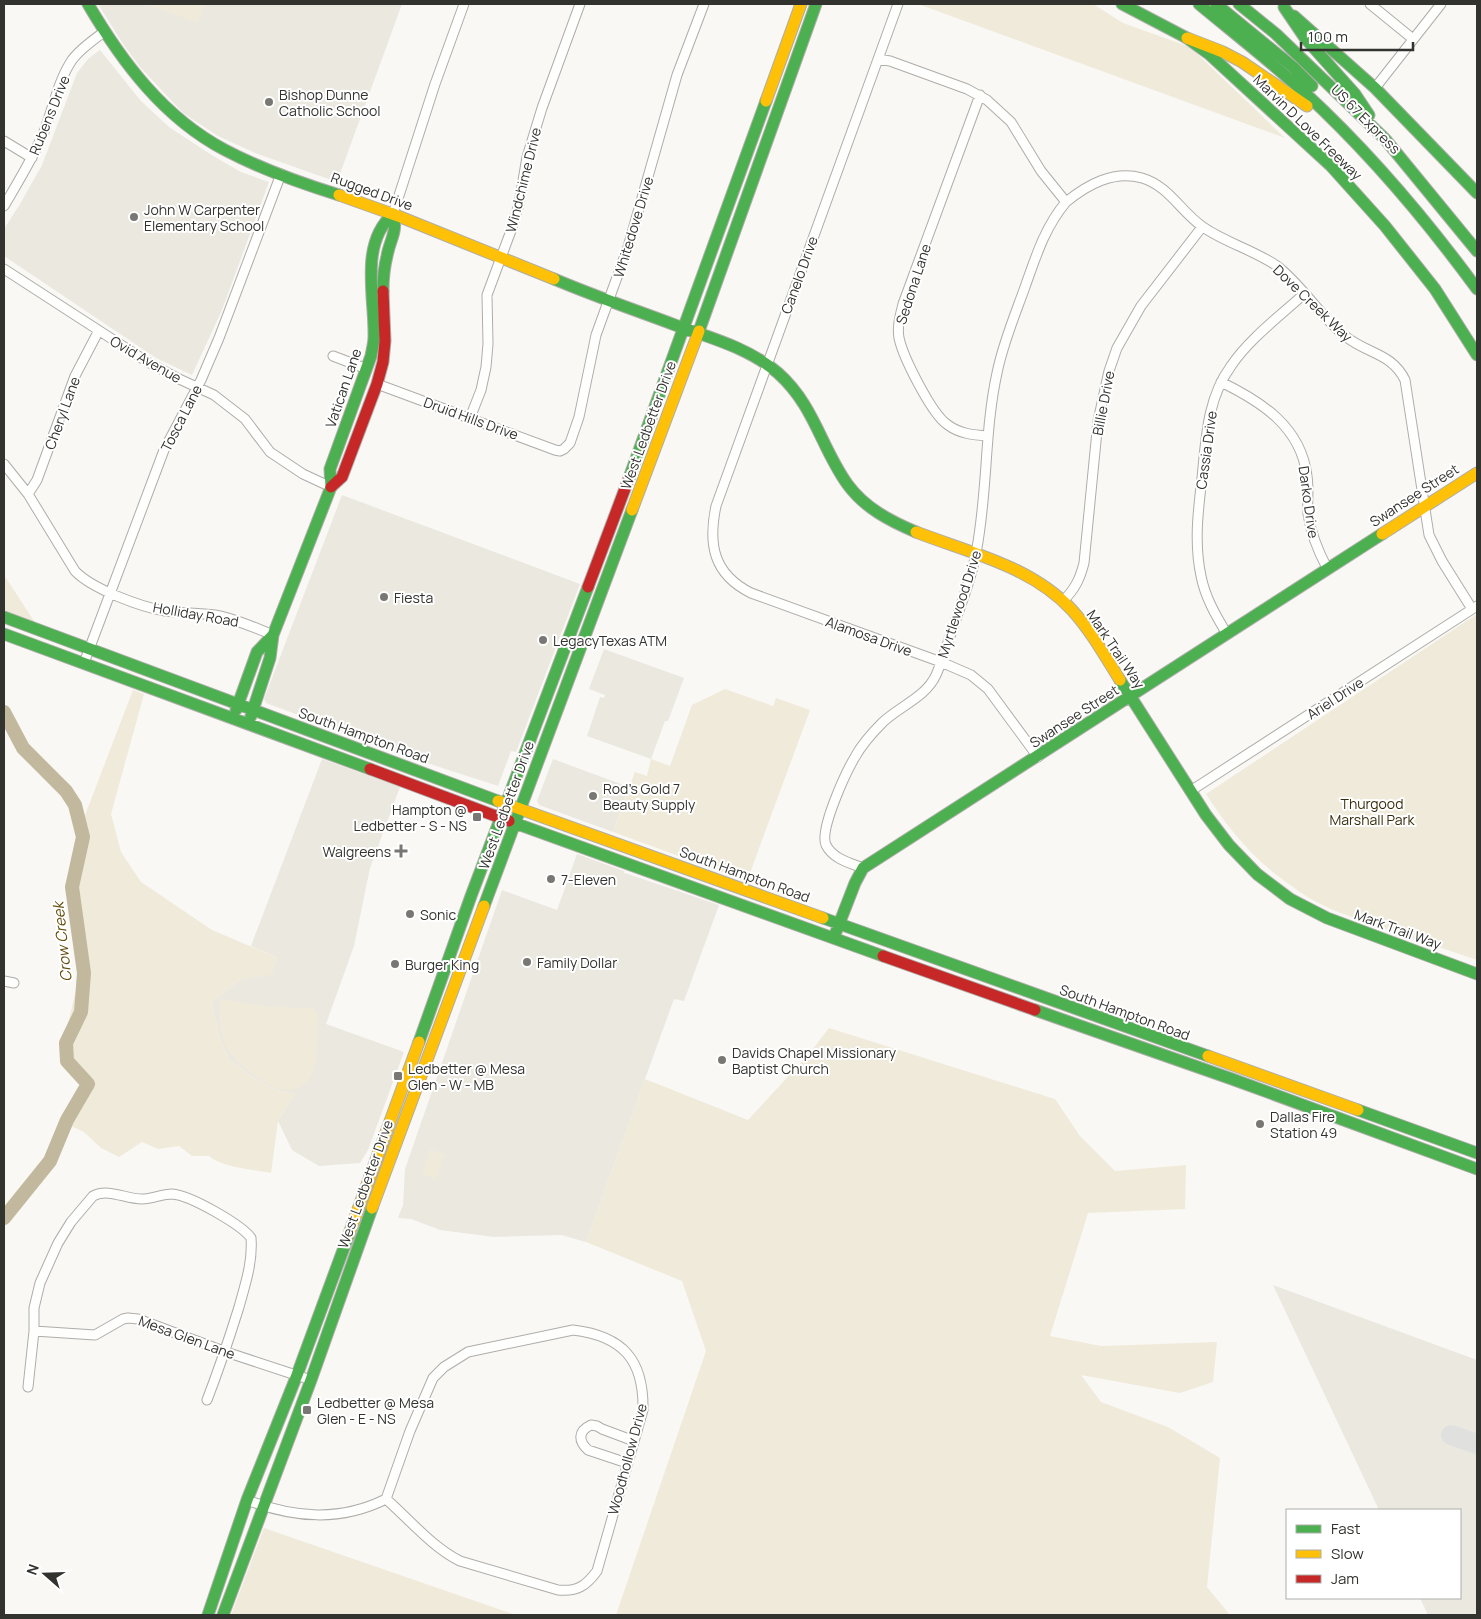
<svg xmlns="http://www.w3.org/2000/svg" width="1481" height="1619" font-family="Manrope,sans-serif">
<style>
.built{fill:#ebe8e0}
.green{fill:#f0eada}
.lines{fill:none;stroke-linecap:round;stroke-linejoin:round}
.river{stroke:#c2b89d;stroke-width:14}
.taxiway{stroke:#e0e0de;stroke-width:20}
.street-casing{stroke:#aeadaa;stroke-width:11}
.fast-casing{stroke:#aeadaa;stroke-width:13}
.slow-casing{stroke:#aeadaa;stroke-width:13}
.jam-casing{stroke:#aeadaa;stroke-width:13}
.street{stroke:#fefefd;stroke-width:9}
.fast{stroke:#4caf50;stroke-width:11}
.slow{stroke:#ffc107;stroke-width:11}
.jam{stroke:#c62828;stroke-width:11}
.poi-dot{fill:#787774;stroke:#fff;stroke-width:2}
.labels{text-anchor:middle;dominant-baseline:central;stroke-width:4;stroke-linejoin:round;paint-order:stroke}
.poi-label{font-size:14px;fill:#32322f;stroke:#fff;text-anchor:start}
.street-label{font-size:14px;fill:#32322f;stroke:#fff}
.park-label{font-size:14px;fill:#372c0c;stroke:#fff}
.water-label{font-size:15px;font-style:italic;fill:#624e0a;stroke:#fff}
</style>
<rect width="100%" height="100%" fill="#f9f8f4"/>
<path class="built" d="M98 4H402L337 182 255 153 218 136 183 113 140 67 123 44Z
M100 50 141 101 169 127 210 154 241 172 269 182 222 310 192 375 156 358 4 256V229L20 204 42 165 77 73 88 59Z
M342 495 580 584 516 752 511 751 498 786 427 763 266 703 264 699Z
M604 649 684 678 668 721H665L651 759 587 736 600 697 604 698 605 695 589 689Z
M322 759 400 787 370 868 354 946 326 1024 404 1052 368 1150 360 1163 319 1166 292 1150 278 1121 295 1094 277 1090 252 1077 229 1059 220 1039 212 1002 240 980 278 958 251 946Z
M553 759 629 787 613 832 539 805 537 801Z
M577 854 624 871V873L628 874 719 905 684 1001 674 999 586 1242 561 1235 494 1237 440 1230 411 1219 398 1218 403 1205 405 1169 502 890 557 910Z
M1273 1285 1477 1360V1615H1428L1420 1598H1460V1510H1379Z"/>
<path class="green" d="M148 4H205L198 23 148 5Z
M918 4H1093L1123 23 1190 47 1285 138Z
M4 575 36 624 4 611Z
M1477 614V960C1445 949 1412 938 1380 927 1353 917 1324 909 1300 892 1258 864 1233 836 1206 794Z
M725 689 773 706 776 698 810 710 747 881 613 832 635 772 647 776 651 759 670 766 692 705Z
M133 690 144 694 111 814 121 852 141 882 212 930 278 958 271 975 240 980 212 1002 220 1039 229 1059 252 1077 277 1090 295 1094 278 1121 271 1173C255 1170 221 1167 209 1156H192L179 1146 158 1149 142 1142 119 1157 101 1148 84 1132 69 1125 86 1083 60 1058 81 968 71 899 82 847 74 844Z
M220 999 271 1007 313 1008 318 1013C317 1033 319 1056 312 1074 311 1078 308 1081 305 1083 301 1088 296 1090 288 1090 271 1091 231 1060 225 1045 219 1031 219 1014 220 999Z
M829 1028 1055 1099 1080 1136 1115 1171 1186 1165 1185 1209 1088 1213 1050 1336 1101 1346 1217 1342 1213 1382 1180 1393 1081 1375 1101 1402 1168 1427 1220 1458 1207 1587 1230 1615H616L706 1351 682 1281 586 1242 645 1079 748 1120 809 1054Z
M430 1149 445 1155 436 1179 421 1174Z
M264 1528 516 1615H231Z"/>
<g class="lines">
<path class="river" d="M4 712 23 748 66 791 75 805 83 837 72 887 84 973 81 1012 66 1043 67 1061 88 1084 67 1120 50 1161 4 1218"/>
<path class="taxiway" d="M1451 1435 1477 1444"/>
<defs>
<path id="street" d="M898 4 716 506C708 544 713 574 751 593L941 662 971 675 988 689 1038 757
M1370 4 1413 39
M878 59 890 61 967 89 987 100 1011 122 1041 171 1066 202C1087 185 1113 170 1142 178 1169 186 1181 212 1203 227 1226 243 1254 250 1277 266 1302 285 1320 316 1345 336 1367 354 1392 353 1405 380L1429 535 1442 561 1472 609
M1375 88 1441 4
M980 95 903 304C900 316 897 327 899 338 903 357 932 415 948 425 960 434 974 435 988 436
M4 141 32 158
M4 206C18 182 33 158 44 132 53 108 58 81 72 60 80 49 93 40 104 32
M393 214 435 84 464 4
M4 269 146 361 177 378 214 395 245 419 270 452 303 474 331 487
M333 356 367 369
M1221 382C1262 402 1301 427 1307 476 1309 489 1307 502 1308 514 1311 534 1318 551 1327 568
M377 384 555 450 560 451 564 449 570 443 579 417 596 335 628 247 677 75 704 4
M470 418 481 390 486 367 488 344 487 295 512 228 519 204 527 157 542 108 580 4
M4 464 28 494 75 571C92 589 141 607 165 611 182 613 198 613 215 615 235 619 254 627 273 635
M28 494 37 480 75 376 98 332
M1063 601C1075 589 1080 579 1084 563L1098 421 1109 371 1117 348 1141 306 1202 227
M1227 634C1216 616 1205 597 1201 576 1194 543 1198 511 1202 478 1206 438 1207 399 1231 366 1249 339 1280 316 1304 294
M84 663 164 450 201 380 219 338 281 174
M1192 790 1477 606
M863 868C850 863 833 859 826 845 819 830 846 772 855 757 862 744 873 732 883 722 900 706 926 697 936 675 943 659 948 641 954 625 962 601 972 577 976 553 988 493 984 432 997 373 1003 343 1015 315 1025 287 1036 256 1045 227 1066 202
M4 981 14 983
M573 1330C623 1336 644 1360 643 1410L597 1571C586 1586 577 1592 558 1590L460 1561C432 1547 410 1520 386 1499L410 1431 433 1378 444 1367 468 1352Z
M34 1331 95 1335 123 1319 128 1318 138 1319 226 1352 311 1380
M28 1387 34 1331V1308L40 1283 58 1243 71 1222 93 1196C109 1188 125 1199 142 1199 152 1199 162 1194 172 1194 190 1195 242 1225 251 1238 253 1262 245 1285 239 1307 229 1339 219 1369 207 1400
M627 1463 588 1450C578 1441 578 1431 591 1425L597 1426 602 1429 634 1441
M247 1500C294 1518 340 1522 386 1499"/>
<path id="fast" d="M88 4C122 62 164 118 225 150 261 169 300 183 339 195
M1122 4 1187 38 1209 54 1331 166 1385 226 1435 289 1477 355
M1199 4C1234 33 1270 61 1304 92 1369 152 1425 218 1477 289
M1216 4 1293 67 1312 86
M1239 4 1276 34 1385 139 1477 251
M1284 7 1305 38 1355 94 1369 115
M1294 16 1375 88 1477 193
M554 279C594 296 635 310 675 325 711 338 749 348 778 373 815 406 821 448 848 485 865 508 890 521 916 532
M699 331 816 4
M629 478 766 101
M4 617 498 801
M4 634 370 769
M1120 680 1206 815 1229 845 1257 874 1290 899 1327 918 1477 974
M236 710 257 652 273 635
M251 716 270 658 273 635 331 487 330 469 371 356C372 350 374 343 374 337 375 297 359 244 393 214 398 232 390 239 387 256 384 268 383 279 383 291
M509 821 883 956
M484 906 632 510
M823 918 1208 1056
M836 932 855 883 863 868 1382 534
M1035 1010 1232 1079 1477 1169
M419 1042 471 896 588 587
M1358 1110 1477 1153
M208 1615 247 1500 297 1375 349 1234
M223 1615 311 1380 372 1208"/>
<path id="slow" d="M1187 38 1223 52 1242 62 1307 106
M766 101 801 4
M339 195 398 216 554 279
M632 510 699 331
M916 532C970 553 1031 566 1072 610 1091 631 1105 656 1120 680
M1382 534 1477 473
M498 801 823 918
M1208 1056 1358 1110
M372 1208 484 906
M349 1234 419 1042"/>
<path id="jam" d="M331 487 342 477 377 384 383 362 385 341 383 291
M588 587 629 478
M370 769 509 821
M883 956 1035 1010"/>
</defs>
<use href="#street" class="street-casing"/>
<use href="#fast" class="fast-casing"/>
<use href="#slow" class="slow-casing"/>
<use href="#jam" class="jam-casing"/>
<use href="#street" class="street"/>
<use href="#fast" class="fast"/>
<use href="#slow" class="slow"/>
<use href="#jam" class="jam"/>
</g>
<g class="poi-dot">
<circle cx="269" cy="102" r="5"/>
<circle cx="134" cy="217" r="5"/>
<circle cx="384" cy="597" r="5"/>
<circle cx="543" cy="640" r="5"/>
<circle cx="593" cy="796" r="5"/>
<rect x="472" y="812" width="10" height="10" rx="2.5"/>
<path d="M398.5 843.5h5v5h5v5h-5v5h-5v-5h-5v-5h5z"/>
<circle cx="551" cy="879" r="5"/>
<circle cx="410" cy="914" r="5"/>
<circle cx="527" cy="962" r="5"/>
<circle cx="395" cy="964" r="5"/>
<circle cx="722" cy="1060" r="5"/>
<rect x="393" y="1071" width="10" height="10" rx="2.5"/>
<circle cx="1260" cy="1124" r="5"/>
<rect x="302" y="1405" width="10" height="10" rx="2.5"/>
</g>
<g class="labels">
<g class="poi-label">
<text x="279" y="94">Bishop Dunne<tspan x="279" dy="16">Catholic School</tspan></text>
<text x="144" y="209">John W Carpenter<tspan x="144" dy="16">Elementary School</tspan></text>
<text x="394" y="597">Fiesta</text>
<text x="553" y="640">LegacyTexas ATM</text>
<text x="603" y="788">Rod's Gold 7<tspan x="603" dy="16">Beauty Supply</tspan></text>
<text x="467" y="809" text-anchor="end">Hampton @<tspan x="467" dy="16">Ledbetter - S - NS</tspan></text>
<text x="391" y="851" text-anchor="end">Walgreens</text>
<text x="561" y="879">7-Eleven</text>
<text x="420" y="914">Sonic</text>
<text x="537" y="962">Family Dollar</text>
<text x="405" y="964">Burger King</text>
<text x="732" y="1052">Davids Chapel Missionary<tspan x="732" dy="16">Baptist Church</tspan></text>
<text x="408" y="1068">Ledbetter @ Mesa<tspan x="408" dy="16">Glen - W - MB</tspan></text>
<text x="1270" y="1116">Dallas Fire<tspan x="1270" dy="16">Station 49</tspan></text>
<text x="317" y="1402">Ledbetter @ Mesa<tspan x="317" dy="16">Glen - E - NS</tspan></text>
</g>
<g class="street-label">
<text transform="translate(49 115) rotate(-68)">Rubens Drive</text>
<text transform="translate(1366 119) rotate(45)">US 67 Express</text>
<text transform="translate(1308 127) rotate(44)">Marvin D Love Freeway</text>
<text transform="translate(523 180) rotate(-76)">Windchime Drive</text>
<text transform="translate(372 191) rotate(20)">Rugged Drive</text>
<text transform="translate(633 227) rotate(-73)">Whitedove Drive</text>
<text transform="translate(799 275) rotate(-70)">Canelo Drive</text>
<text transform="translate(913 284) rotate(-72)">Sedona Lane</text>
<text transform="translate(1313 303) rotate(44)">Dove Creek Way</text>
<text transform="translate(146 359) rotate(30)">Ovid Avenue</text>
<text transform="translate(343 388) rotate(-71)">Vatican Lane</text>
<text transform="translate(1103 403) rotate(-79)">Billie Drive</text>
<text transform="translate(62 413) rotate(-70)">Cheryl Lane</text>
<text transform="translate(181 418) rotate(-63)">Tosca Lane</text>
<text transform="translate(471 418) rotate(20)">Druid Hills Drive</text>
<text transform="translate(648 425) rotate(-70)">West Ledbetter Drive</text>
<text transform="translate(1206 450) rotate(-82)">Cassia Drive</text>
<text transform="translate(1414 495) rotate(-33)">Swansee Street</text>
<text transform="translate(1309 502) rotate(82)">Darko Drive</text>
<text transform="translate(959 604) rotate(-72)">Myrtlewood Drive</text>
<text transform="translate(196 614) rotate(10)">Holliday Road</text>
<text transform="translate(869 636) rotate(20)">Alamosa Drive</text>
<text transform="translate(1116 649) rotate(56)">Mark Trail Way</text>
<text transform="translate(1335 698) rotate(-33)">Ariel Drive</text>
<text transform="translate(1074 716) rotate(-33)">Swansee Street</text>
<text transform="translate(364 735) rotate(20)">South Hampton Road</text>
<text transform="translate(506 805) rotate(-70)">West Ledbetter Drive</text>
<text transform="translate(745 874) rotate(20)">South Hampton Road</text>
<text transform="translate(1398 929) rotate(20)">Mark Trail Way</text>
<text transform="translate(1125 1012) rotate(20)">South Hampton Road</text>
<text transform="translate(365 1184) rotate(-70)">West Ledbetter Drive</text>
<text transform="translate(187 1337) rotate(20)">Mesa Glen Lane</text>
<text transform="translate(627 1459) rotate(-75)">Woodhollow Drive</text>
</g>
<g class="park-label">
<text x="1372" y="803">Thurgood<tspan x="1372" dy="16">Marshall Park</tspan></text>
</g>
<g class="water-label">
<text transform="translate(62 942) rotate(-96)">Crow Creek</text>
</g>
</g>
<rect width="1481" height="1619" fill="none" stroke="#32322f" stroke-width="10"/>
<rect x="1286" y="1509" width="175" height="90" fill="#ffffff" stroke="#adadac"/>
<rect x="1296" y="1525" width="25" height="8" fill="#4caf50" stroke="#adadac"/>
<text x="1331" y="1534" font-size="15" fill="#32322f">Fast</text>
<rect x="1296" y="1550" width="25" height="8" fill="#ffc107" stroke="#adadac"/>
<text x="1331" y="1559" font-size="15" fill="#32322f">Slow</text>
<rect x="1296" y="1575" width="25" height="8" fill="#c62828" stroke="#adadac"/>
<text x="1331" y="1584" font-size="15" fill="#32322f">Jam</text>
<g transform="translate(45 1574) rotate(290)" stroke="#ffffff" stroke-width="4" paint-order="stroke">
<path d="M0-4L9 19L0 12L-9 19Z" fill="#32322f"/>
<text y="-8" font-size="14" font-weight="bold" text-anchor="middle" fill="#32322f">N</text>
</g>
<path d="M1301 42v8h112v-8" fill="none" stroke="#32322f" stroke-width="2.5"/>
<text x="1308" y="42" font-size="15" fill="#32322f" stroke="#ffffff" stroke-width="4" paint-order="stroke">100 m</text>
</svg>
